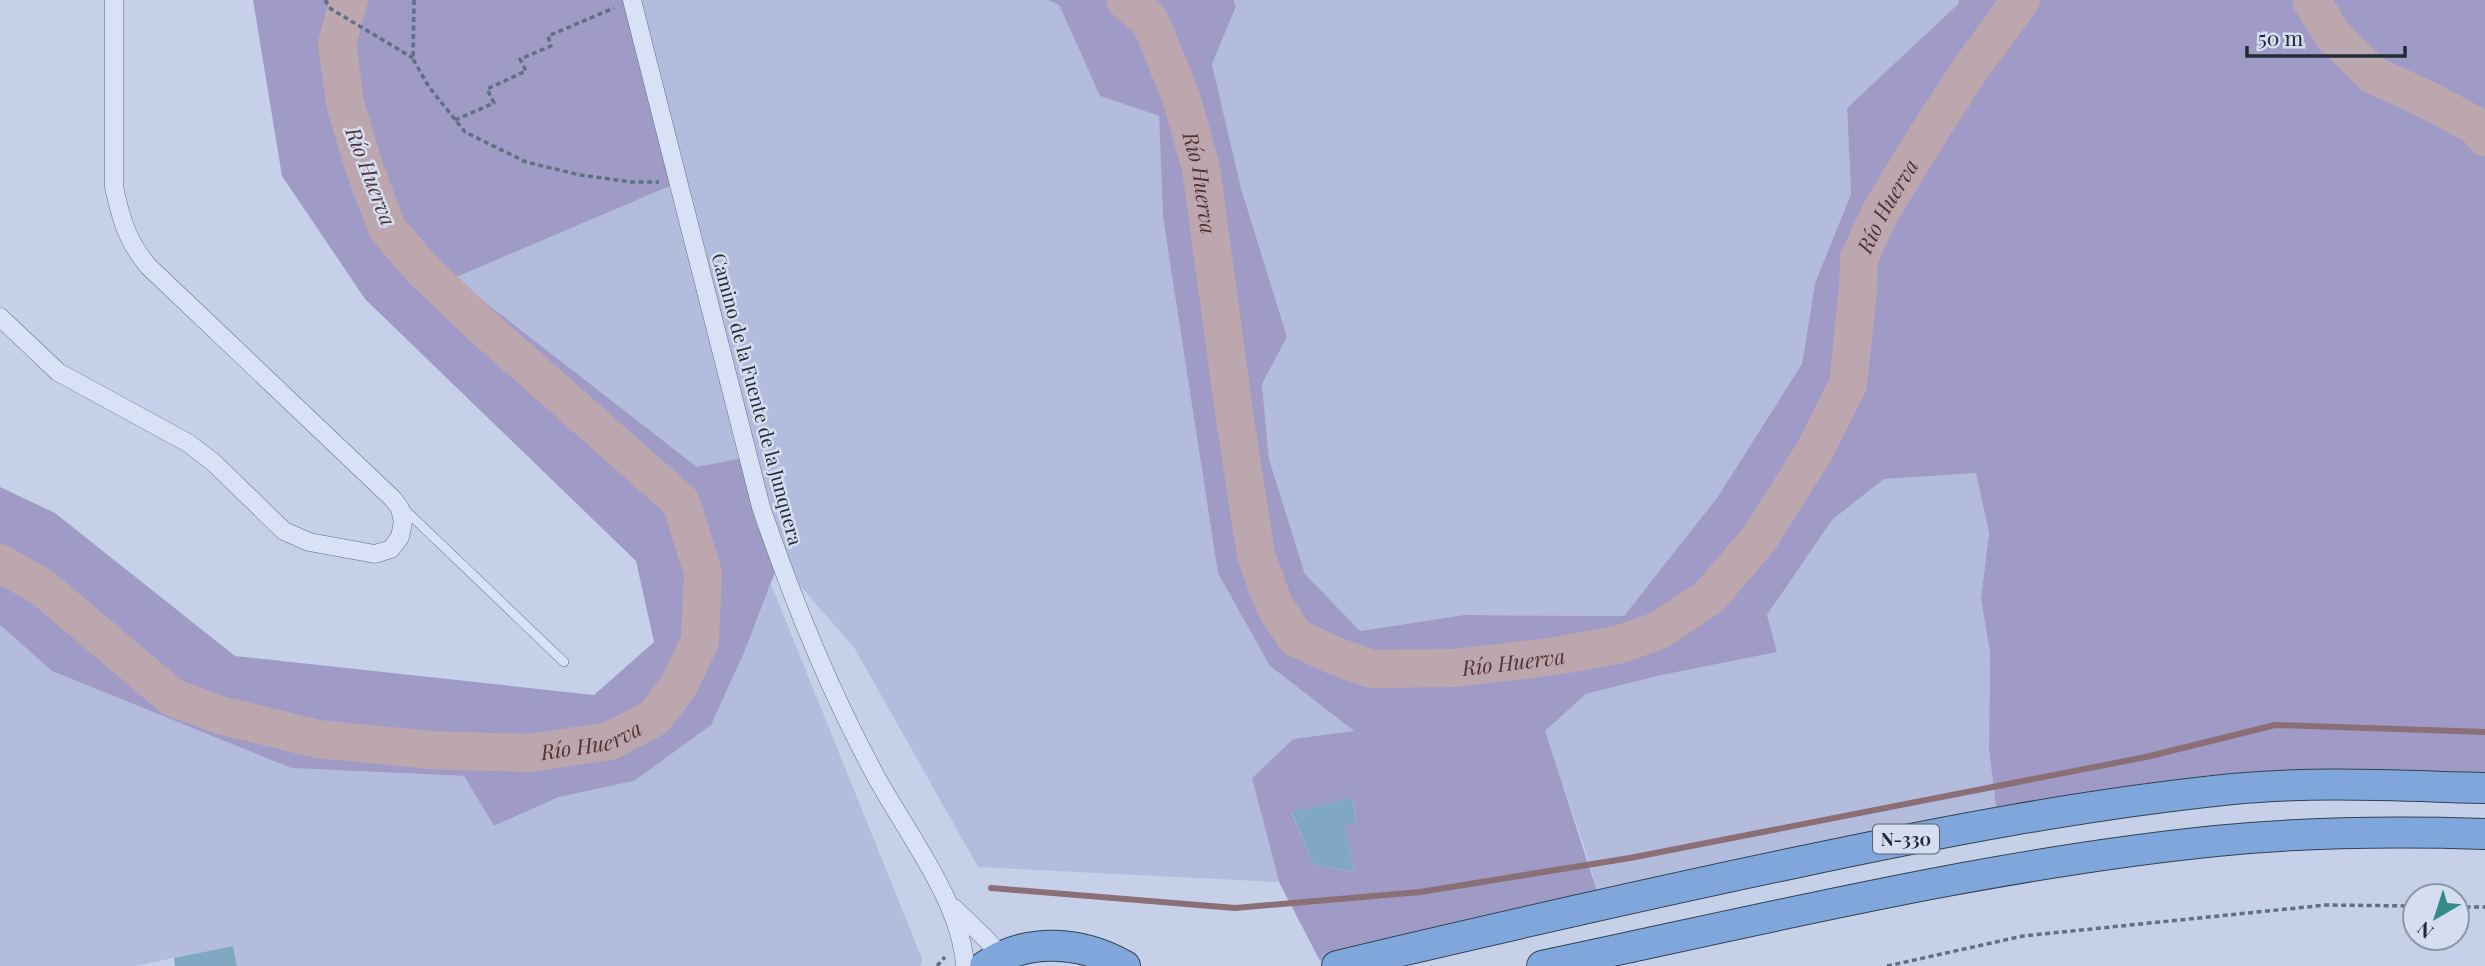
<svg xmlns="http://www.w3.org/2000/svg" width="2485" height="966" font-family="'Playfair Display',serif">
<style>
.farmland{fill:#b4bcde}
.green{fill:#9f9bc6;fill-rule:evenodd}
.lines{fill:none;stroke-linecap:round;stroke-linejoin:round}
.stream{stroke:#8b6f76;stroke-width:6}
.river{stroke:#bda7ae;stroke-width:38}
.building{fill:#80a8c3}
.service-casing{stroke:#5e7083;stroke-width:10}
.minor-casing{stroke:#5e7083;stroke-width:19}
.trunk-casing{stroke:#314351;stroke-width:32}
.path{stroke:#5e7083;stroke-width:3.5;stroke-dasharray:5 3.5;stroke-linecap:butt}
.service{stroke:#d8e1f5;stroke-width:9}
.minor{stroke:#d8e1f5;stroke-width:18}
.trunk{stroke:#81a6dc;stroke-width:30}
.labels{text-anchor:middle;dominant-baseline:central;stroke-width:5;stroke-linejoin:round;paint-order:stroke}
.shield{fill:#d5def1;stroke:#56616d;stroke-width:2}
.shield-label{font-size:18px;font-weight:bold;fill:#202b34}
.street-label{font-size:19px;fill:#202b34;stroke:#d5def1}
.water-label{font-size:21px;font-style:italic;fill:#523134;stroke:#d5def1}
</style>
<rect width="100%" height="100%" fill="#c6d1e9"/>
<path class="farmland" d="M632 0H1048L1059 5 1100 96 1159 116 1163 217 1185 348 1270 666 1355 732 1293 739 1252 778 1279 882 978 867 855 649 697 467 454 278 678 181Z
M1234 0H1959L1958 4 1847 108 1851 194 1815 283 1802 364 1717 499 1624 616 1464 615 1359 631 1305 574 1269 459 1262 384 1287 337 1241 188 1212 64 1236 8Z
M1976 472 1989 533 1981 599 1990 653 1989 751 1997 813 1599 897 1585 849 1544 732 1586 694 1662 675 1777 652 1767 615 1832 520 1884 479Z
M771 584 923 961 920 966H237L233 946 135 966H0V625L52 671 291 768 464 776 494 826 559 797 634 781 746 648Z"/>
<path class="green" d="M253 0H632L679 182 454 278 697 467 748 457 779 562 746 648 711 725 634 781 559 797 494 826 464 776 291 768 52 671 0 625V487L55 513 235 656 594 695 654 642 636 561 365 299 282 176Z
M1048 0H1234L1236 7 1212 64 1241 188 1287 337 1262 384 1269 459 1305 574 1360 631 1464 615 1624 616 1717 498 1802 364 1815 283 1851 194 1847 108 1958 4 1959 0H2485V779L1997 813 1989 751 1990 653 1981 599 1989 533 1976 473 1884 479 1832 520 1767 615 1777 652 1662 675 1586 694 1545 731 1599 897 1320 961 1279 882 1252 778 1293 739 1354 731 1270 666 1218 573 1163 217 1159 116 1100 96 1059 5ZM1352 797 1356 823 1324 829 1350 852 1354 872 1313 864 1292 813Z"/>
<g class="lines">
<path class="stream" d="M991 888 1235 908 1420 892 1630 858 2146 757 2275 725 2485 732"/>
<g class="river">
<path id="s1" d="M1125 0 1150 21 1181 97 1201 168 1235 419 1256 555 1274 605 1295 637 1333 655 1372 669 1455 668 1556 656 1617 645 1658 631 1709 597 1759 539 1814 452 1848 384 1858 289 1859 258 1881 211 1928 134 1971 68 2021 0"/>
<path d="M2311 0 2332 34 2373 75 2426 99 2476 126 2485 137"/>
<path id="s2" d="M0 563 42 587 172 697 220 715 317 739 430 750 529 753 610 741 654 718 679 685 700 641 703 573 681 502 482 326 421 268 387 228 364 167 345 103 337 43 349 0"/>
</g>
</g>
<path class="building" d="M1352 797 1356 824 1345 825 1354 872 1313 864 1292 812Z
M233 946 237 966H175L174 958Z"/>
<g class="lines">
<defs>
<path id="service" d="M402 507 564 662"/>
<path id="minor" d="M632 0 761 507C792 598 828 687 873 771 904 830 961 900 965 966
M0 317 58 372 188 443 213 462 284 531 309 542 375 554 391 549 400 537 403 522 400 508 393 499 148 266C127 241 121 219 114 187V0
M954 908 987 940 1001 956"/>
<path id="trunk" d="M985 966C1028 937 1081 941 1125 966
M1337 966C1489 930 1642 895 1794 863 1940 832 2085 804 2233 789 2317 781 2401 786 2485 788
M1542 966C1765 919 1989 864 2216 841 2305 832 2395 831 2485 834"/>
</defs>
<use href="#service" class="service-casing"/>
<use href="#minor" class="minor-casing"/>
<use href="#trunk" class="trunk-casing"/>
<path class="path" d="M325 0 331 9 413 58
M414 0 413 59 429 87 465 132 526 162 580 175 632 182H659
M455 120 494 103 487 89 526 71 520 59 551 46 548 36 614 8
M2457 907H2485
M937 966 945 957
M1887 966 2023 936 2326 905 2415 906"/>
<use href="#service" class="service"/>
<use href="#minor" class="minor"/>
<use href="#trunk" class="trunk"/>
</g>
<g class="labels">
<rect class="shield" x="1873" y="824.5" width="66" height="29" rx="5"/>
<g class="shield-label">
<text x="1906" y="839">N-330</text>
</g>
<g class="street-label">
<text transform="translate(758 399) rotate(75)">Camino de la Fuente de la Junquera</text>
</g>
<g class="water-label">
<text transform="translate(372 176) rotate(69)">Río Huerva</text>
<text stroke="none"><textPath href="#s1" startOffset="203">Río Huerva</textPath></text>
<text stroke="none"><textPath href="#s1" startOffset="1547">Río Huerva</textPath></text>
<text stroke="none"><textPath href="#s1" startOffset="896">Río Huerva</textPath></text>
<text stroke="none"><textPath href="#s2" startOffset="646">Río Huerva</textPath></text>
</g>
</g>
<g transform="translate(2436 917) rotate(219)"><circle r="33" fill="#d5def1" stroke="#8d96a5" stroke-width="2"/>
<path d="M0-5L12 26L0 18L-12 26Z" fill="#348b89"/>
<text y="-10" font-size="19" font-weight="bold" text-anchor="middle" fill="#202b34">N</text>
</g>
<path d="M2247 46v10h158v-10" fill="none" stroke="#202b34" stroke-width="3.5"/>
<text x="2258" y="46" font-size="21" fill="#202b34" stroke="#d5def1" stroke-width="5" paint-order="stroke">50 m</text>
</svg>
